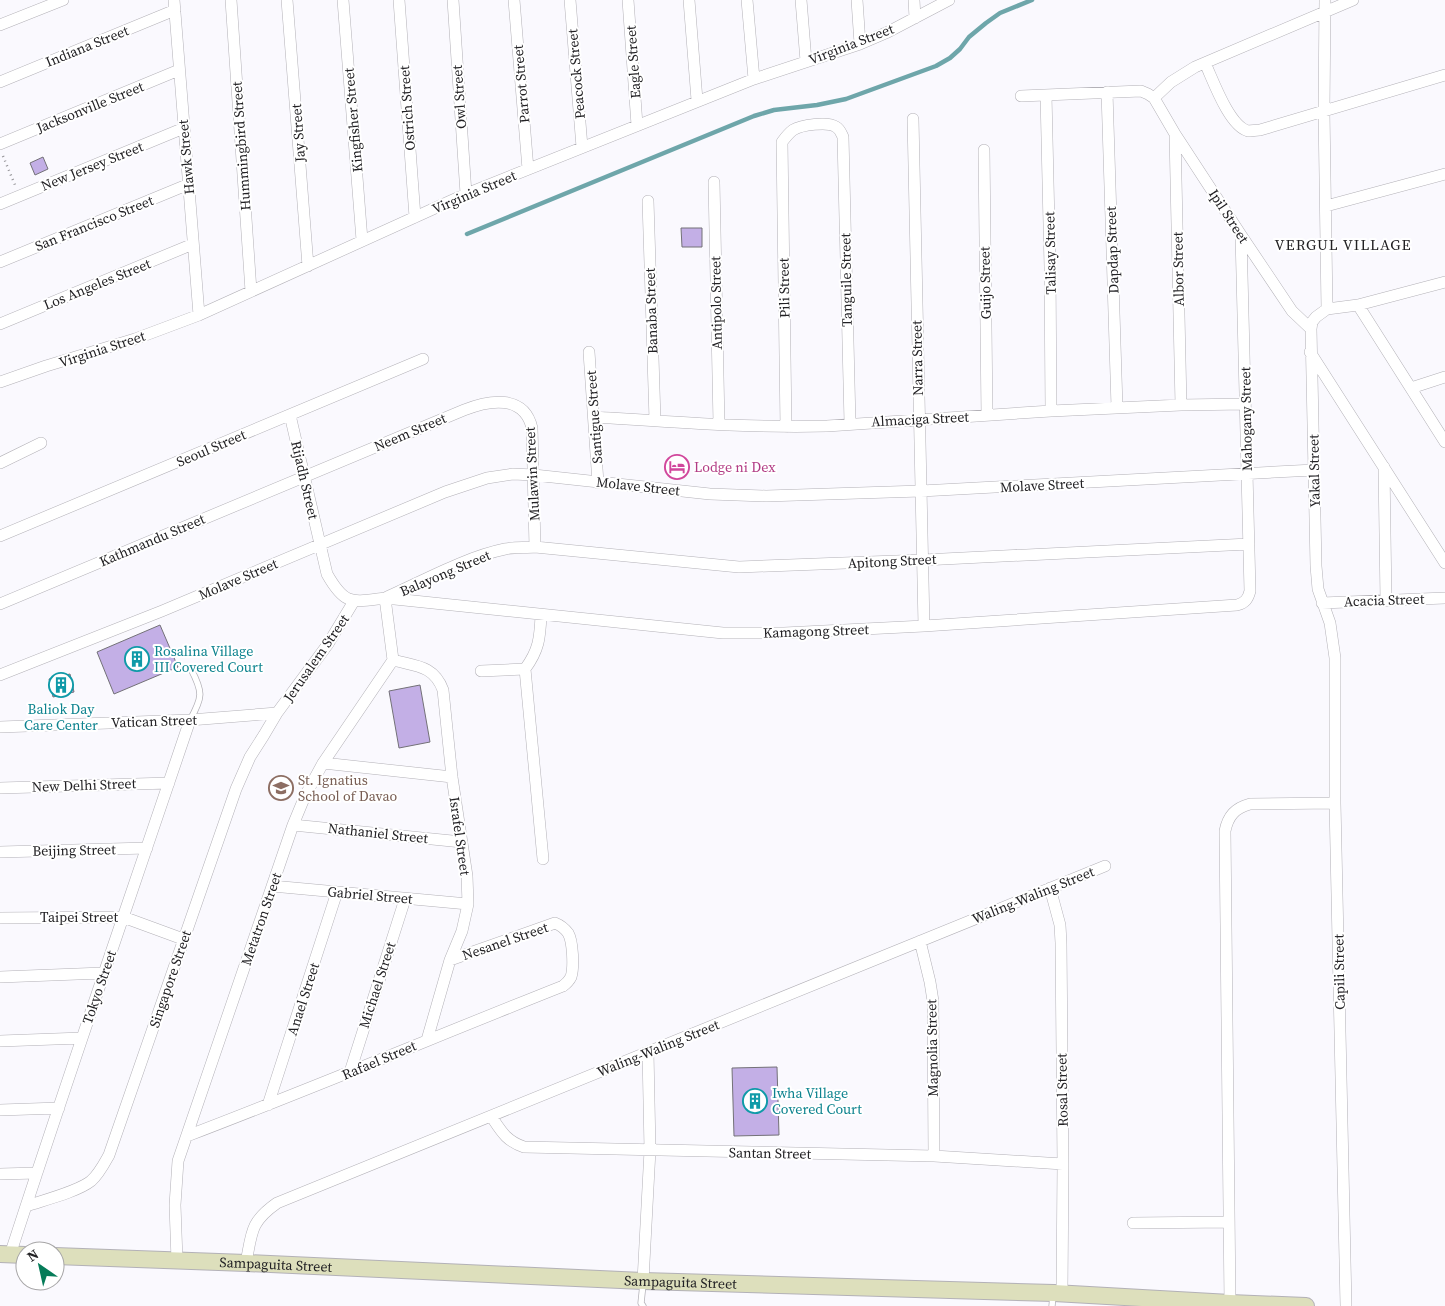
<svg xmlns="http://www.w3.org/2000/svg" width="1445" height="1306" font-family="'Source Serif 4',serif">
<style>
.lines{fill:none;stroke-linecap:round;stroke-linejoin:round}
.stream{stroke:#6ea6aa;stroke-width:4.5}
.building{fill:#c3afe6;stroke:#737177}
.lane-casing{stroke:#b3b1b7;stroke-width:7}
.street-casing{stroke:#b3b1b7;stroke-width:12}
.secondary-casing{stroke:#b3b1b7;stroke-width:18}
.path{stroke:#97969a;stroke-width:2.5;stroke-dasharray:1 4;stroke-linecap:butt}
.lane{stroke:#fff;stroke-width:5.5}
.street{stroke:#fff;stroke-width:11}
.secondary{stroke:#dddfbc;stroke-width:16}
.labels{text-anchor:middle;dominant-baseline:central;stroke-width:4;stroke-linejoin:round;paint-order:stroke}
.street-label{font-size:14px;fill:#222124;stroke:#fff}
.hotel-label{font-size:14px;fill:#b23c85;stroke:#fff;text-anchor:start}
.culture-label{font-size:14px;fill:#0d838f;stroke:#fff;text-anchor:start}
.education-label{font-size:14px;fill:#785e54;stroke:#fff;text-anchor:start}
.neighbourhood-label{font-size:15px;letter-spacing:1px;fill:#222124;stroke:#fff}
</style>
<rect width="100%" height="100%" fill="#faf9fe"/>
<g class="lines">
<path class="stream" d="M467 234 754 116 774 110 817 105 846 99 936 66 950 58 960 49 969 37 986 23 1000 13 1032 0"/>
</g>
<path class="building" d="M43 157 48 169 35 175 30 163Z
M681 228H702V247H682Z
M160 625 178 667 114 694 97 652Z
M70 674 74 692 53 697 49 679Z
M420 685 430 742 399 748 389 691Z
M777 1067 779 1135 734 1136 732 1068Z"/>
<g class="lines">
<defs>
<path id="lane" d="M190 720C203 697 203 692 191 669
M643 1306 641 1303 643 1284
M1052 1306 1053 1295"/>
<path id="street" d="M174 0 199 315
M231 0 251 291
M287 0 308 266
M343 0 362 240
M399 0 415 217
M453 0 466 194
M514 0 528 169
M570 0 582 147
M628 0 637 125
M689 0 697 100
M747 0 754 79
M801 0 806 61
M857 0 860 44
M914 0 915 18
M1325 0 1324 111 1327 309
M0 25 63 0
M1205 63C1213 80 1229 126 1248 131 1252 131 1256 130 1260 130L1445 75
M0 82 175 10
M1107 92 1117 407
M1046 95 1050 267 1051 411
M1021 96 1141 91 1148 94 1154 98 1175 134 1241 235 1292 311 1311 329
M1154 98 1171 82 1195 67 1353 0
M913 119 924 626
M1175 134 1181 405
M0 144 179 70
M984 150 987 415
M714 182 719 424
M648 201 655 420
M0 204 184 128
M1326 206 1445 174
M0 262 189 184
M1358 305 1445 442
M0 324 193 244
M589 352 598 483
M1310 352 1445 563
M0 382 46 366 135 339 199 315 466 194 754 79 860 44 888 32 949 0
M1411 388 1445 377
M290 415 327 574C345 606 352 602 385 598L723 633H784L924 626 1237 605C1245 603 1248 599 1250 591L1241 235
M594 417C671 422 749 428 827 426L1051 411 1181 405 1245 404
M786 427 782 142C785 138 789 133 793 130 801 125 828 121 836 127 840 129 841 133 843 137L850 423
M0 463 41 443
M1384 467 1386 600
M0 536 423 359
M387 597C423 581 466 557 505 549 514 547 525 548 535 547L739 567 923 560 1249 544
M1322 603 1445 598
M0 604 464 410C489 400 524 394 532 428L535 547
M541 615C540 638 539 650 525 669L543 859
M393 660C415 666 434 665 443 690L452 777 467 876 468 904 462 931 450 960 427 1040
M481 671 525 669
M0 675 162 611 445 492 487 478 513 474 534 475 710 494 766 496 921 491 1314 470
M0 727 190 720 277 713
M323 763 452 777
M0 788 169 783
M293 825 462 842
M0 852 147 848
M272 886 468 904
M1050 888 1060 925 1061 943 1063 1164 1062 1293
M0 918 123 917 183 939
M920 941 930 982 933 1001 934 1156
M0 977 103 973
M0 1041 82 1038
M350 1072 405 899
M268 1105 337 892
M0 1110 59 1108
M491 1116C501 1131 506 1141 524 1147L934 1156 1063 1164
M187 1136C313 1088 437 1036 563 986 567 983 569 981 571 977 574 968 573 941 568 933 565 929 560 925 555 923L450 960
M0 1174 37 1173
M26 1206C44 1200 77 1192 91 1181 99 1174 104 1164 109 1155L236 789 250 757 264 735 277 713 328 644 354 601
M1133 1223 1229 1222
M10 1255C68 1076 130 898 190 720
M177 1260 175 1205 178 1161 293 825 305 796 323 763 393 660 385 598
M246 1263C252 1232 250 1222 277 1203L1105 866
M643 1281 650 1150 648 1052
M1230 1303 1225 831C1228 816 1235 808 1250 804L1335 803
M1346 1306 1335 803V658L1330 623 1318 589 1316 566 1311 329 1312 322 1316 317 1327 309 1358 305 1445 282"/>
<g id="secondary">
<path d="M0 1254 25 1255"/>
<path id="s1" d="M55 1256 246 1263 643 1281 1054 1293 1230 1303 1306 1306"/>
</g>
</defs>
<use href="#lane" class="lane-casing"/>
<use href="#street" class="street-casing"/>
<use href="#secondary" class="secondary-casing"/>
<path class="path" d="M3 156 15 185"/>
<use href="#lane" class="lane"/>
<use href="#street" class="street"/>
<use href="#secondary" class="secondary"/>
</g>
<defs>
<symbol id="hotel-ring" viewBox="-11 -11 22 22"><circle r="9.5" fill="#fff" stroke="#d1479c" stroke-width="1.5"/><path d="M-6-4.5h1.5V1H6V5H4.5V3h-9V5H-6ZM-4 0a1.8 1.8 0 1 1 3.6 0ZM.5 0V-2.5h3Q6-2.5 6 0Z" fill="#d1479c"/></symbol>
<symbol id="building-ring" viewBox="-11 -11 22 22"><circle r="9.5" fill="#fff" stroke="#0f9aa8" stroke-width="1.5"/><path d="M-4-6H4V6H1V3H-1V6H-4ZM-2.5-4.3h1.7v1.8h-1.7ZM.8-4.3h1.7v1.8H.8ZM-2.5-1h1.7V.8h-1.7ZM.8-1h1.7V.8H.8Z" fill="#0f9aa8"/></symbol>
<symbol id="school-ring" viewBox="-11 -11 22 22"><circle r="9.5" fill="#fff" stroke="#8d6e63" stroke-width="1.5"/><path d="M0-5L7-2L0 1L-7-2ZM-4 1L0 2.5L4 1V4Q0 6-4 4Z" fill="#8d6e63"/></symbol>
</defs>
<g fill-rule="evenodd">
<use href="#hotel-ring" x="663" y="453" width="28" height="28"/>
<use href="#building-ring" x="123" y="645" width="28" height="28"/>
<use href="#building-ring" x="47" y="671" width="28" height="28"/>
<use href="#school-ring" x="267" y="774" width="28" height="28"/>
<use href="#building-ring" x="741" y="1087" width="28" height="28"/>
</g>
<g class="labels">
<g class="street-label">
<text transform="translate(851 44) rotate(-21)">Virginia Street</text>
<text transform="translate(87 46) rotate(-22)">Indiana Street</text>
<text transform="translate(633 62) rotate(-94)">Eagle Street</text>
<text transform="translate(576 74) rotate(-95)">Peacock Street</text>
<text transform="translate(521 84) rotate(-95)">Parrot Street</text>
<text transform="translate(459 97) rotate(-94)">Owl Street</text>
<text transform="translate(90 107) rotate(-22)">Jacksonville Street</text>
<text transform="translate(407 108) rotate(-94)">Ostrich Street</text>
<text transform="translate(353 120) rotate(-95)">Kingfisher Street</text>
<text transform="translate(298 133) rotate(-94)">Jay Street</text>
<text transform="translate(241 146) rotate(-94)">Hummingbird Street</text>
<text transform="translate(186 157) rotate(-95)">Hawk Street</text>
<text transform="translate(92 166) rotate(-22)">New Jersey Street</text>
<text transform="translate(474 192) rotate(-23)">Virginia Street</text>
<text transform="translate(1229 216) rotate(57)">Ipil Street</text>
<text transform="translate(94 223) rotate(-22)">San Francisco Street</text>
<text transform="translate(1112 250) rotate(-92)">Dapdap Street</text>
<text transform="translate(1050 253) rotate(-91)">Talisay Street</text>
<text transform="translate(1178 269) rotate(-91)">Albor Street</text>
<text transform="translate(846 280) rotate(-91)">Tanguile Street</text>
<text transform="translate(985 283) rotate(-91)">Guijo Street</text>
<text transform="translate(97 284) rotate(-22)">Los Angeles Street</text>
<text transform="translate(784 288) rotate(-91)">Pili Street</text>
<text transform="translate(716 303) rotate(-91)">Antipolo Street</text>
<text transform="translate(651 311) rotate(-92)">Banaba Street</text>
<text transform="translate(102 349) rotate(-18)">Virginia Street</text>
<text transform="translate(917 358) rotate(-91)">Narra Street</text>
<text transform="translate(594 417) rotate(-94)">Santigue Street</text>
<text transform="translate(920 419) rotate(-3)">Almaciga Street</text>
<text transform="translate(1246 419) rotate(-91)">Mahogany Street</text>
<text transform="translate(410 432) rotate(-23)">Neem Street</text>
<text transform="translate(211 448) rotate(-23)">Seoul Street</text>
<text transform="translate(1314 471) rotate(-91)">Yakal Street</text>
<text transform="translate(532 474) rotate(-93)">Mulawin Street</text>
<text transform="translate(305 480) rotate(77)">Rijadh Street</text>
<text transform="translate(1042 485) rotate(-3)">Molave Street</text>
<text transform="translate(638 486) rotate(6)">Molave Street</text>
<text transform="translate(152 540) rotate(-23)">Kathmandu Street</text>
<text transform="translate(892 561) rotate(-3)">Apitong Street</text>
<text transform="translate(445 573) rotate(-23)">Balayong Street</text>
<text transform="translate(238 579) rotate(-23)">Molave Street</text>
<text transform="translate(1384 600) rotate(-2)">Acacia Street</text>
<text transform="translate(816 631) rotate(-2)">Kamagong Street</text>
<text transform="translate(316 658) rotate(-55)">Jerusalem Street</text>
<text transform="translate(154 721) rotate(-2)">Vatican Street</text>
<text transform="translate(84 785) rotate(-2)">New Delhi Street</text>
<text transform="translate(378 833) rotate(6)">Nathaniel Street</text>
<text transform="translate(460 836) rotate(82)">Israfel Street</text>
<text transform="translate(74 850) rotate(-1)">Beijing Street</text>
<text transform="translate(370 895) rotate(5)">Gabriel Street</text>
<text transform="translate(1033 895) rotate(-22)">Waling-Waling Street</text>
<text x="79" y="917">Taipei Street</text>
<text transform="translate(261 919) rotate(-71)">Metatron Street</text>
<text transform="translate(505 941) rotate(-19)">Nesanel Street</text>
<text transform="translate(1339 972) rotate(-91)">Capili Street</text>
<text transform="translate(170 979) rotate(-71)">Singapore Street</text>
<text transform="translate(377 985) rotate(-72)">Michael Street</text>
<text transform="translate(99 987) rotate(-71)">Tokyo Street</text>
<text transform="translate(303 999) rotate(-72)">Anael Street</text>
<text transform="translate(658 1048) rotate(-22)">Waling-Waling Street</text>
<text transform="translate(932 1048) rotate(-91)">Magnolia Street</text>
<text transform="translate(379 1060) rotate(-23)">Rafael Street</text>
<text transform="translate(1062 1090) rotate(-91)">Rosal Street</text>
<text transform="translate(770 1153) rotate(1)">Santan Street</text>
<text stroke="none"><textPath href="#s1" startOffset="221">Sampaguita Street</textPath></text>
<text stroke="none"><textPath href="#s1" startOffset="626">Sampaguita Street</textPath></text>
</g>
<g class="hotel-label">
<text x="694" y="467">Lodge ni Dex</text>
</g>
<g class="culture-label">
<text x="154" y="651">Rosalina Village<tspan x="154" dy="16">III Covered Court</tspan></text>
<text x="61" y="709" text-anchor="middle">Baliok Day<tspan x="61" dy="16">Care Center</tspan></text>
<text x="772" y="1093">Iwha Village<tspan x="772" dy="16">Covered Court</tspan></text>
</g>
<g class="education-label">
<text x="298" y="780">St. Ignatius<tspan x="298" dy="16">School of Davao</tspan></text>
</g>
<g class="neighbourhood-label">
<text x="1343" y="244">VERGUL VILLAGE</text>
</g>
</g>
<g transform="translate(40 1266) rotate(326)"><circle r="24" fill="#ffffff" stroke="#a7a6a7"/>
<path d="M0-4L9 19L0 12L-9 19Z" fill="#067c59"/>
<text y="-8" font-size="14" font-weight="bold" text-anchor="middle" fill="#222124">N</text>
</g>
</svg>
